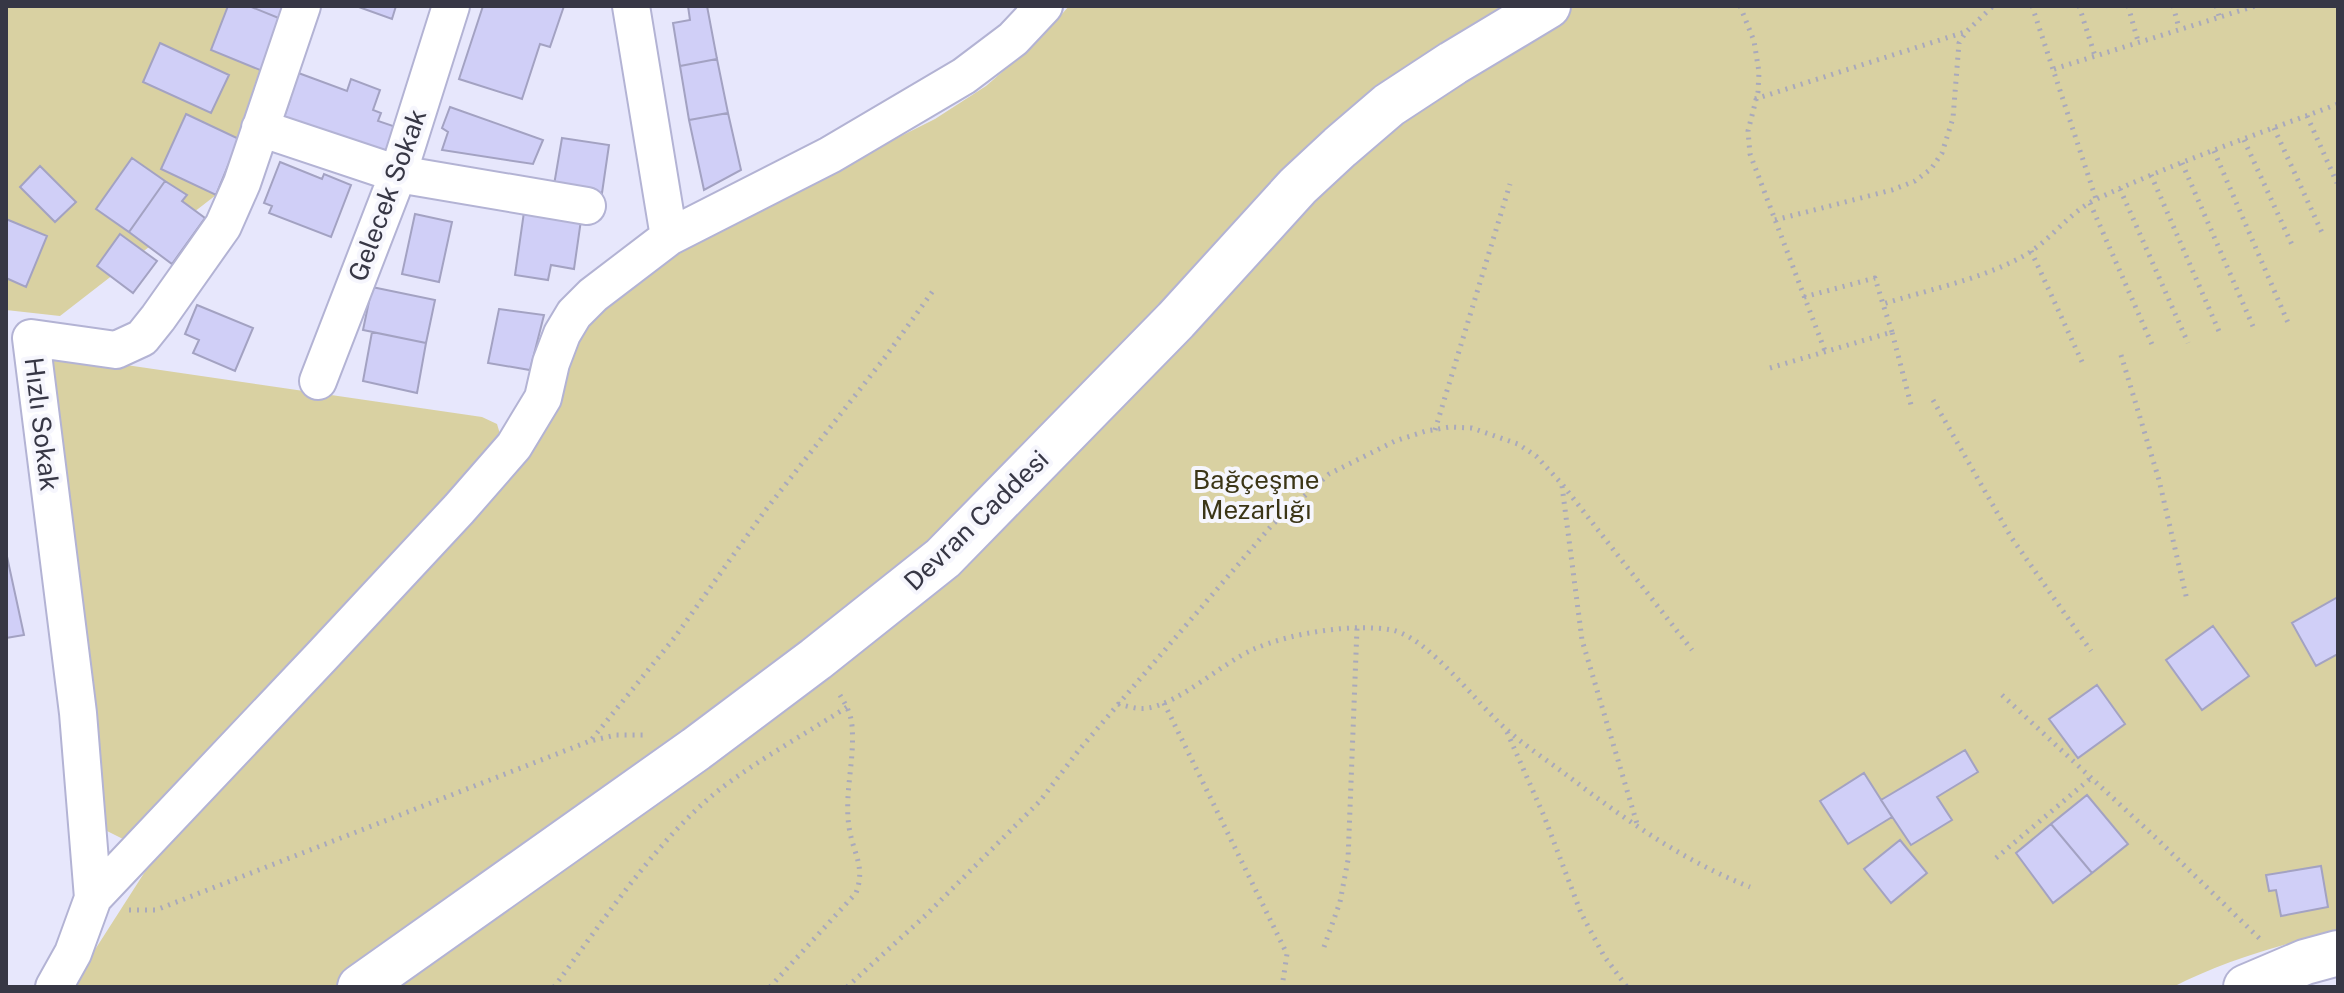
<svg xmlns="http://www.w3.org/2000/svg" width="2344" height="993" font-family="'Public Sans',sans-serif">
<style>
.green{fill:#d9d1a2}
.building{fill:#d0cff7;stroke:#a3a2c2;stroke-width:2}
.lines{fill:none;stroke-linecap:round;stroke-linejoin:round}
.street-casing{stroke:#b3b3d4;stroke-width:40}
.secondary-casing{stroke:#b3b3d4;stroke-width:48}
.path{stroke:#a9a9bb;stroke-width:5;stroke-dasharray:2 6;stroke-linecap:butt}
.street{stroke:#fff;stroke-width:36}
.secondary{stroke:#fff;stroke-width:44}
.labels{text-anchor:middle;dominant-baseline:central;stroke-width:8;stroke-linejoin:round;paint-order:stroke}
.street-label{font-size:26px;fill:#373745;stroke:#f6f6fd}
.park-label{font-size:26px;fill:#3b3516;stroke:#f6f6fd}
</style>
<rect width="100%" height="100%" fill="#e7e7fc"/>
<path class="green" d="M6 6H228L265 72 216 195 60 316 6 310Z
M1069 6H2338V931C2280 945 2226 960 2173 987H71L164 842 417 573 576 331 632 283 676 254 783 195 935 119 986 86 1040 39Z
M51 354 482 417 497 424 500 434 489 454 140 835 123 839 107 831 102 808Z"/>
<path class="building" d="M228 6H249L286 21 265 72 211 50Z
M249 6H292L286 21Z
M356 6H396L392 19Z
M483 6H564L550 47 540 44 522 99 459 79Z
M688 6H707L717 59 680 66 673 23 690 20Z
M160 43 229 75 211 113 143 82Z
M717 59 728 113 689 120 680 66Z
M293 71 347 91 351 79 380 90 373 110 381 113 378 121 399 128 388 158 283 120 290 100 284 98Z
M450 107 543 140 533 164 442 150 448 132 442 128Z
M728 113 741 170 704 190 689 120Z
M186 114 239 139 216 195 161 169Z
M562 138 609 145 602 193 554 185Z
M132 158 165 181 129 232 96 209Z
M280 162 322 179 324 174 351 185 331 237 269 213 272 206 264 203Z
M40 166 76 202 55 222 20 187Z
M165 181 187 195 182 201 205 218 172 264 129 232Z
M524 212 581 220 574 269 551 265 548 280 515 275Z
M415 214 452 222 439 282 402 274Z
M6 219 47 236 26 287 6 278Z
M120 234 157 261 133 293 97 266Z
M372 287 435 300 426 343 363 330Z
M197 305 253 328 235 371 193 353 199 340 185 334Z
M499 309 544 315 530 370 488 363Z
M372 332 426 343 417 393 363 381Z
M6 552 24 635 6 638Z
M2338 597V654L2316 666 2292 623Z
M2213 626 2249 676 2202 710 2166 660Z
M2097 685 2125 724 2078 758 2049 719Z
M1965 750 1978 772 1937 797 1952 820 1911 845 1881 800Z
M1864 773 1892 817 1848 844 1820 801Z
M2087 795 2128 844 2092 873 2051 824Z
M2051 824 2092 873 2053 903 2016 853Z
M1900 840 1927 873 1891 903 1864 869Z
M2321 866 2328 907 2281 916 2276 890 2269 891 2266 875Z"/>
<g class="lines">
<defs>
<path id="street" d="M631 6 669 237
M260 128 398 174 587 206
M318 381 398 174 451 6
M93 898 322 656 459 509 514 446 543 398 551 363 562 334 574 314 593 295 669 237 830 155 964 76 1013 39 1044 6
M54 987 73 953 93 898 78 713 31 338 116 350 142 338 158 318 223 226 242 183 302 6"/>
<path id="secondary" d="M360 987 696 749 816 659 943 558 1176 320 1298 186 1340 147 1389 105 1453 63 1548 6
M2246 987 2305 962 2338 953"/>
</defs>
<use href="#street" class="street-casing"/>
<use href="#secondary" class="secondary-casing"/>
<path class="path" d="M1740 6 1754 41 1759 72 1758 92 1748 131 1750 154 1825 351
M2032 6 2096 199
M2079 6 2095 56
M2128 6 2138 41
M2173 6 2179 28
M2216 6 2219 16
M2054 69 2255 6
M1755 99 1965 32
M2307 116 2337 183
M2274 128 2324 237
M2244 140 2293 247
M2214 151 2289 325
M2182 163 2255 331
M2151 175 2221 336
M2120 189 2188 343
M2090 203 2154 349
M1775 220 1892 190 1915 181 1931 169 1942 153 1953 118 1959 43 1966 32 1993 6
M2031 251 2083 364
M1804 297 1875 278 1883 304
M1892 332 1883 304C1930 289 1984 279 2027 254 2053 238 2071 210 2099 198 2176 162 2258 134 2338 104
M2121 355 2159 480 2187 600
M1770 368 1892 332 1911 405
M1933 400 2011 537 2091 651
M1435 430 1510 184
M1562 486 1582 640 1638 827
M2002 695 2157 839 2260 939
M1164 703 1287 954 1282 987
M1118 704C1128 706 1138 710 1148 708 1180 703 1222 663 1254 649 1291 633 1352 623 1392 630 1429 638 1476 703 1506 729 1524 745 1545 759 1564 773 1623 818 1681 860 1750 887
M1507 732 1544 816 1581 913 1604 956 1627 987
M592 739 675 637 764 512 886 356 935 288
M1996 858 2091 778
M129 910H156L590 741 616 735H646
M1324 947 1340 902 1348 860 1357 628
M554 987C601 924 657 839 719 790 756 761 807 733 847 707
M770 987 856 893C866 866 853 854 849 827 844 793 855 760 852 726 851 713 845 703 838 692
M847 987 926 915 1040 801 1079 750 1272 525 1329 474 1395 441 1426 431 1450 427 1472 428 1518 444 1536 456 1562 484 1692 650"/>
<use href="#street" class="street"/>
<use href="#secondary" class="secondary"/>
</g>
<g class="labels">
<g class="street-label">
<text transform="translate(387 195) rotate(-70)">Gelecek Sokak</text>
<text transform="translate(42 424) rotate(83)">Hızlı Sokak</text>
<text transform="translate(976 520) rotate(-44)">Devran Caddesi</text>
</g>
<g class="park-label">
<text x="1256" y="479">Bağçeşme<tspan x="1256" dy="30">Mezarlığı</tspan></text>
</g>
</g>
<rect width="2344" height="993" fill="none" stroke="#373745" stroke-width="16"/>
</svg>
